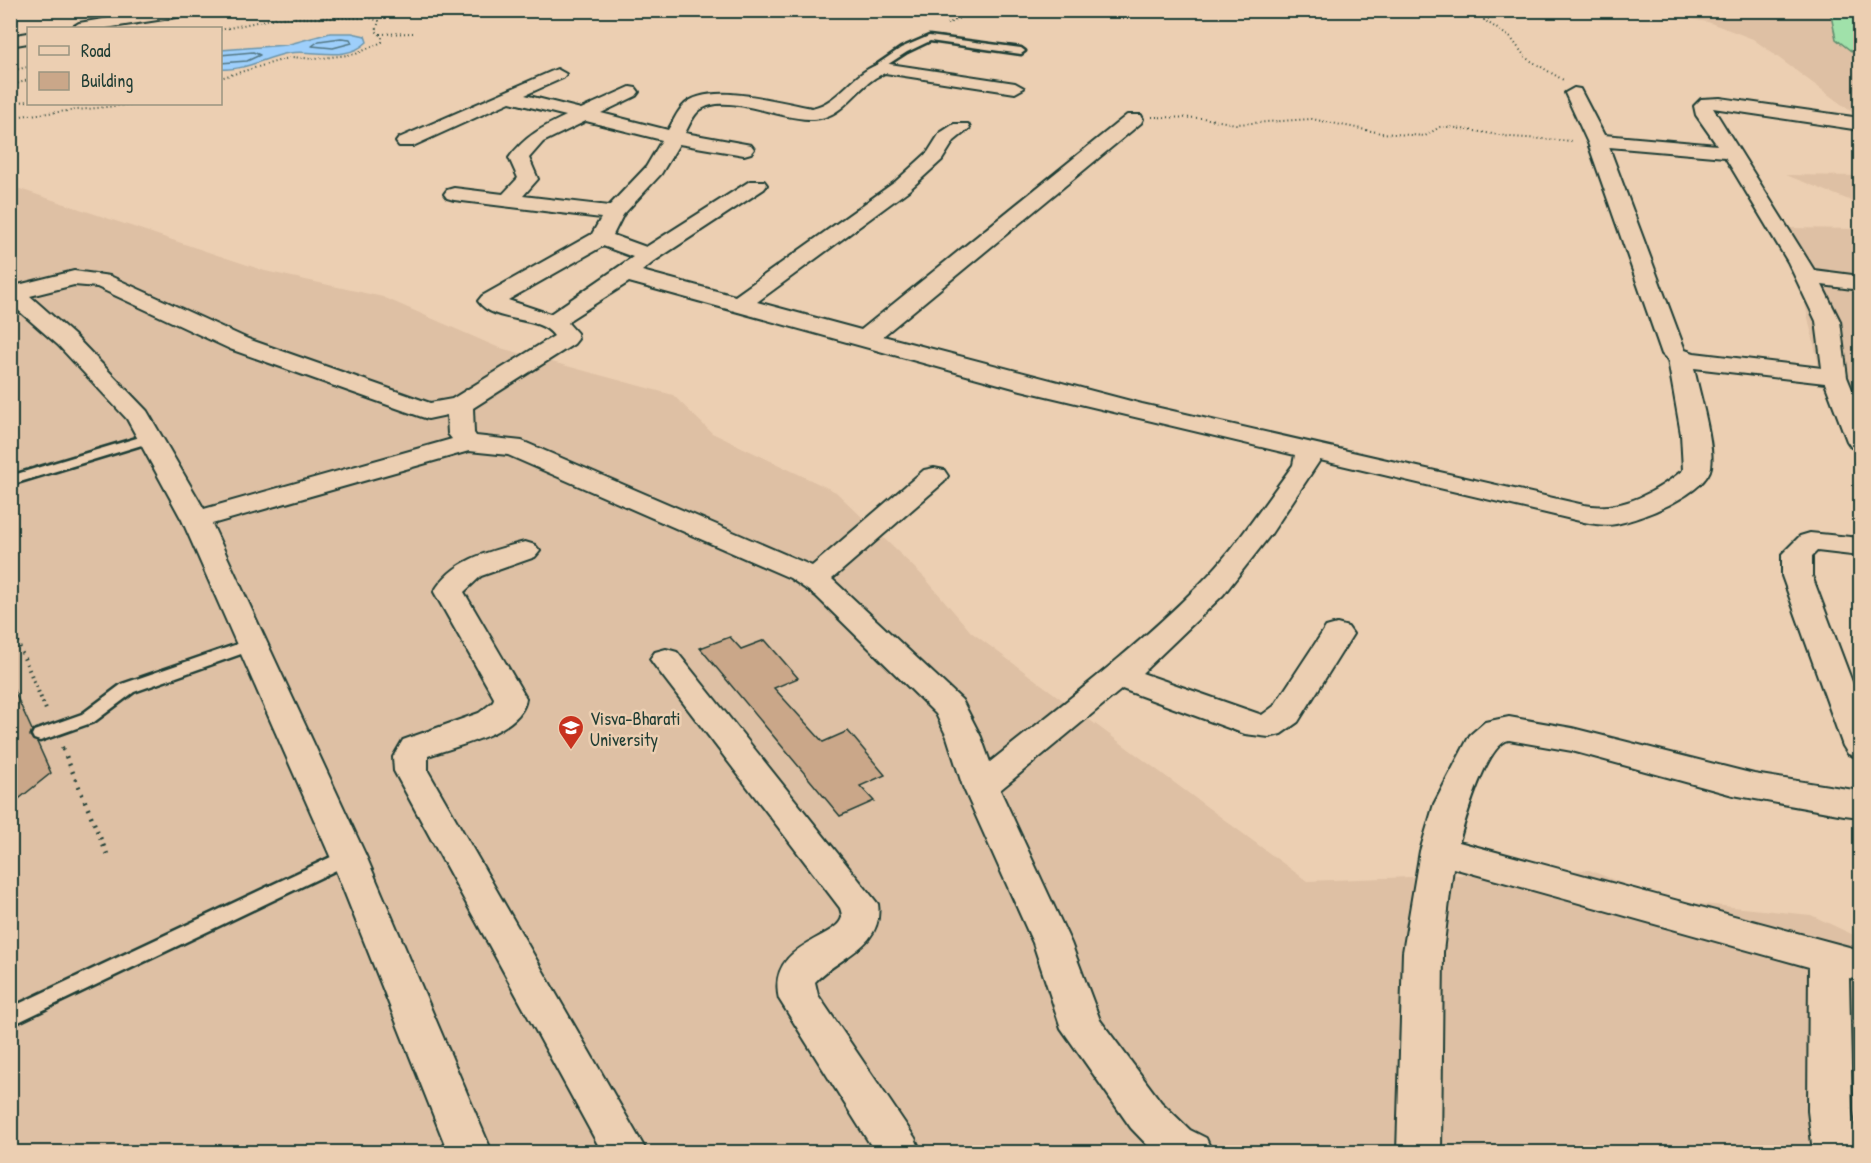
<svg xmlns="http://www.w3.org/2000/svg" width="1871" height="1163" font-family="'Patrick Hand',sans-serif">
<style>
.built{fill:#dec0a4}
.green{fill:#a0e1aa;stroke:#608f6f;stroke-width:1.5}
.water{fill:#9ecffb;stroke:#6b95ab;stroke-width:1.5}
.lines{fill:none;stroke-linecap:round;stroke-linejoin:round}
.shore{stroke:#527784;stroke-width:1.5}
.building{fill:#caa789;stroke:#1f3d34;stroke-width:1.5}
.service-casing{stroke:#1f3d34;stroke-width:5}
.minor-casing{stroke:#1f3d34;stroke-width:4}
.path-far2{stroke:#1f3d34;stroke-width:2;stroke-dasharray:1 3;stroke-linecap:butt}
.path-far1{stroke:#1f3d34;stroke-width:4;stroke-dasharray:1.5 4.5;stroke-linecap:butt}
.path{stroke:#1f3d34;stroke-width:4.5;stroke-dasharray:2 6;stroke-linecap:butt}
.service{fill:#eccfb2;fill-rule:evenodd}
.minor{fill:#eccfb2;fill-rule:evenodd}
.labels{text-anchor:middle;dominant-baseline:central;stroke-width:5;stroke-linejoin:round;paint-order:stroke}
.poi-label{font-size:18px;fill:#1f3d34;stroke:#eccfb2;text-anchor:start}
</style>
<rect width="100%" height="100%" fill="#eccfb2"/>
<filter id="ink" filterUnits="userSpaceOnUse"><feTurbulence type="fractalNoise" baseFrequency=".0167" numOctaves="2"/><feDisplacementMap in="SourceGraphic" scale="12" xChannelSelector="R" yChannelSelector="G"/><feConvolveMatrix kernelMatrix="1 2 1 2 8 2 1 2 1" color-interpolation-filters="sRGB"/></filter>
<g filter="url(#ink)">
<path class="built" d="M1642 11H1860V118L1753 39 1708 22Z
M1786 175 1860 176V209L1849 200Z
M11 186 265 271 383 297 497 347 673 395 712 433 836 492 925 578 971 632 1307 881 1589 870 1664 900 1811 915 1860 938V1152H11Z
M1788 228 1860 229V412L1824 389Z"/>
<path class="green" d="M1830 11H1860V58L1836 39Z"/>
<path class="water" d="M330 33H352L365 36 367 42C345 63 315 49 289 53 265 57 246 71 221 69V50L286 45Z"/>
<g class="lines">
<path class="shore" d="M341 38 350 39 352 43 333 48 312 46 319 41Z
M220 55 253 52 260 55 247 61 220 63"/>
</g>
<path class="building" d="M730 637 741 649 765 640 798 678 774 688 823 742 848 731 885 775 860 786 874 801 840 816 700 648Z
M10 682 32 730 30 736 37 742 51 773 10 806Z"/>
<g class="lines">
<defs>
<path id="service" d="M929 36 1021 48 1025 51 1021 54 930 41 907 52 876 72 869 70 901 48Z
M150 434 155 435 157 438 155 441 10 485V476Z
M252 639 260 644 258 648 134 692 94 722 40 741 34 739 32 735 34 731 82 714 122 684Z
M348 849 355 851 357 856 355 861 10 1026V1008Z"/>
<path id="minor" d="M157 10H198L190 15 106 28H71L79 23Z
M28 33V43L10 46V36Z
M883 63 1015 83 1024 88 1015 93 885 73C856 84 846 118 813 119 782 121 726 91 700 110 693 115 689 126 685 133L751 145 754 149 751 153 744 155 679 144 661 174 623 215 613 235 646 247 750 181H764L767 185 764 189 656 260 642 271 735 296 895 182 928 152 940 133 954 124H968L970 128 954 141 942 160 909 190 757 302 861 330 1127 115H1141L1143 119 1141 123 883 336 1142 404 1584 505C1620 512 1655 493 1683 470L1681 434 1668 360 1662 354 1588 143 1565 93 1574 88 1580 89 1604 135 1717 145 1696 115 1694 106 1701 99 1720 98 1860 118V130L1713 108 1814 270 1860 276V290L1822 285 1840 321 1847 377 1860 409V449L1851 447 1847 441 1825 383 1694 368C1699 393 1715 444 1711 467 1706 494 1639 520 1616 524 1605 526 1594 524 1584 522L1320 460 1271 534 1223 595 1142 673 1262 715 1274 706 1326 627 1337 624 1348 627 1353 634 1298 722 1281 734 1269 737 1245 734 1122 689 1000 790 1071 943 1100 1020 1161 1102 1190 1130 1206 1138 1212 1152H1154L1131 1128 1061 1028 1033 943 963 787 947 737 936 714 816 596 790 578 508 455 469 451 212 524 366 856 492 1152H448L330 856 182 520 127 419 58 345 10 303V283L18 285 74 271 110 276 248 339 430 403 452 399 554 336C539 314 495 325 478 301L482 296 592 234 601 218 454 200 447 198 444 194 447 190 454 188 503 194 518 178 509 158C525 136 543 127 566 116L510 102 413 146H399L396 142 399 138 557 69 566 74 563 78 525 95 581 109 630 87 636 88 639 92 636 96 601 113 668 130C673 122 677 112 683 106 707 80 781 103 812 108 841 102 853 70 883 63ZM586 121 662 140 646 167 609 206 523 196 538 179 529 158 543 142ZM1609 147 1725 157 1788 262 1816 321 1822 368 1694 353 1685 350ZM603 246 633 257 550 314 508 300ZM629 282 1021 390 1295 455 1293 465C1263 505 1235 549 1200 584 1135 650 1062 704 990 762L981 737 962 700 832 579 944 482 948 476 944 470 934 468 924 470 812 566 522 441 476 436 474 433 473 408 574 344 578 339 577 333 568 323 571 319ZM74 285 97 287 230 349 419 416 428 419 447 415 448 434 452 439 204 509 147 411 74 335 30 296Z
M1810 533 1860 538V556L1817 551 1812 556V576L1860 703V758L1848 754 1843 746 1782 576V554L1800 536Z
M525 542 535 545 540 551 535 557 481 576 464 592 526 698C523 732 456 746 428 756V771L647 1152H602L394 771 393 757 403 740 479 713 493 702 494 698 434 592C453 559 490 551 525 542Z
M666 649 677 652 878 904C884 947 839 956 815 982L818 995 915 1138 921 1152H875L779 999C766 943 838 939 842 917 842 914 841 911 840 908L655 666 650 659 655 652Z
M1509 717 1572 728 1754 774 1860 791V817L1844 815 1733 795 1572 751 1509 740C1486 744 1465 821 1459 842L1860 950V980L1849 978 1852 1111 1857 1152H1813L1808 1111 1809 967 1453 868 1443 952 1441 1152H1397L1403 952 1420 851 1434 804 1470 735 1485 722Z"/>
</defs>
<use href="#service" class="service-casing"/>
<use href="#minor" class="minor-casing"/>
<path class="path-far2" d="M1498 10 1499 15 1484 20 1511 38 1526 58 1565 81
M947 24 976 10
M220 30 275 18H370L379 21 376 31 382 37V42L356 54 315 59 292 57 220 78
M380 34 413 33
M10 71 28 67
M10 86 28 80
M10 103 28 101
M10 117 135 104
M1152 117 1203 118 1236 124 1312 119 1381 133 1425 136 1440 127H1450L1511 137 1573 141"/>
<path class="path-far1" d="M10 625 47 712
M62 747 64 751"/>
<path class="path" d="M63 749 107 854"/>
<use href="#service" class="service"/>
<use href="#minor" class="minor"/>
</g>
</g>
<defs>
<symbol id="university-pin" viewBox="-11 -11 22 30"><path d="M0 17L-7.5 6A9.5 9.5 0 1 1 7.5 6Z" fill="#c8321e" stroke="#eccfb2"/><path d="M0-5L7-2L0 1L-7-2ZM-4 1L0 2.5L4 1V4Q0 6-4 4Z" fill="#fff"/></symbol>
</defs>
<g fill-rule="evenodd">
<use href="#university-pin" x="556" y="713" width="30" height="40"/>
</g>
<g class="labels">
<g class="poi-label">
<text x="590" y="718">Visva-Bharati<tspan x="590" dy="21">University</tspan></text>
</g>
</g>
<rect width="1871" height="1163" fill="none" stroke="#eccfb2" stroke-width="36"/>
<rect x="18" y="18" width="1835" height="1127" fill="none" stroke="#1f3d34" stroke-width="2" filter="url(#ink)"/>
<rect x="27" y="27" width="195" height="78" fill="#eccfb2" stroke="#9a9580" stroke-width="1.5"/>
<rect x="39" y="46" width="30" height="9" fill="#eccfb2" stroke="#9a9580" stroke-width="1.5"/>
<text x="81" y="57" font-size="18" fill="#1f3d34">Road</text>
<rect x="39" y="72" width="30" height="18" fill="#caa789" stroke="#9a9580" stroke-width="1.5"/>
<text x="81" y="87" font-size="18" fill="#1f3d34">Building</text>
</svg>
